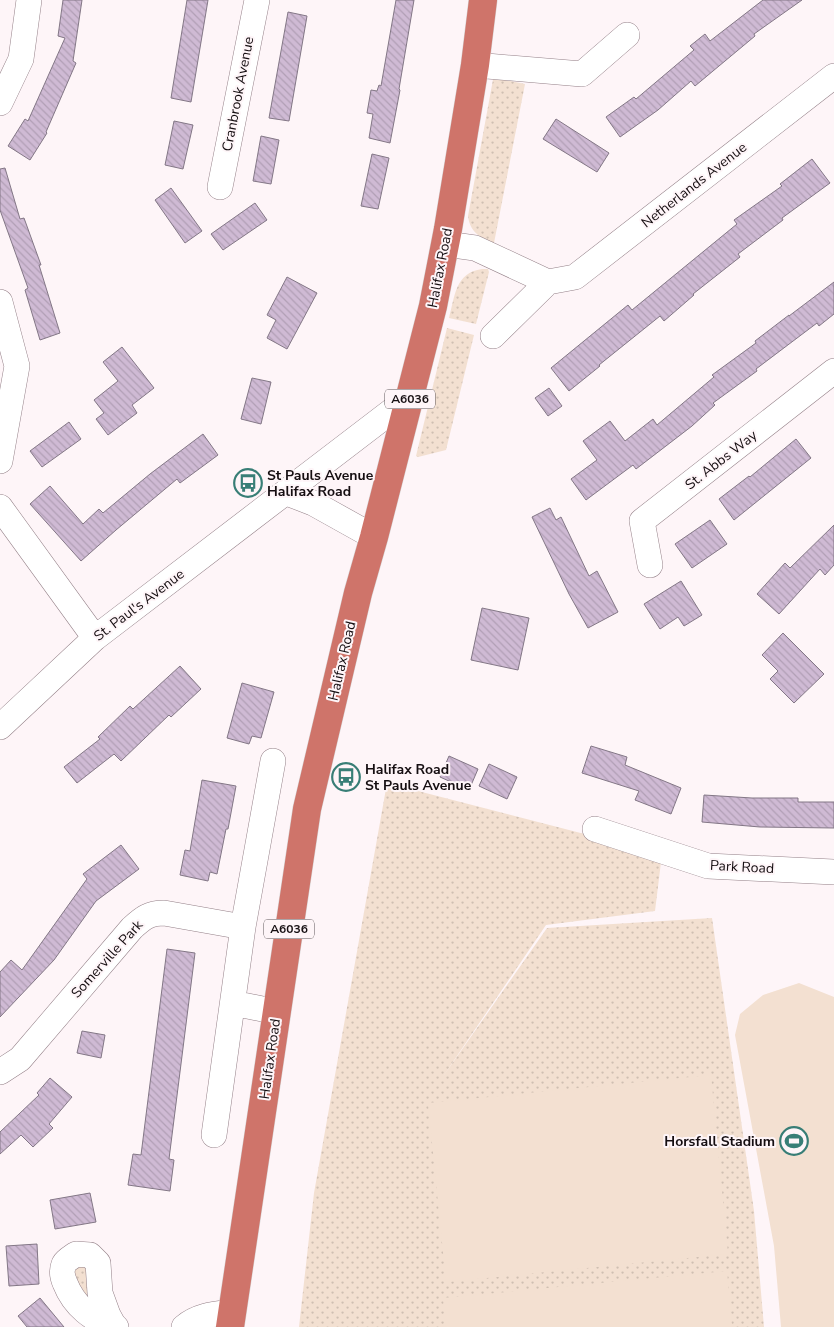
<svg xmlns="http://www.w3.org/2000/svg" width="834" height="1327" font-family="'Nunito Sans',sans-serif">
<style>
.grass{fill:url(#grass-dots)}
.garden{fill:#f3e0d1}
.building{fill:url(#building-back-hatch);stroke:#837786}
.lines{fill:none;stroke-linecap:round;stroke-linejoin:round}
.street-casing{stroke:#948088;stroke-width:26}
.highway-casing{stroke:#d5d4d4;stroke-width:29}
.street{stroke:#fff;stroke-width:25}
.highway{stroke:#cf746a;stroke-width:28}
.labels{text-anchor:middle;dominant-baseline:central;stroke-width:4;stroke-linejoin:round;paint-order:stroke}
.shield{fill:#fef5f8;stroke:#5b5356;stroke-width:1}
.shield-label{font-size:12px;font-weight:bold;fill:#150e11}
.street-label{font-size:14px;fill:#150e11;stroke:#fef5f8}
.poi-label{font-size:14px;font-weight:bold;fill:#150e11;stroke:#fef5f8;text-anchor:start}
</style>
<defs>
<pattern id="grass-dots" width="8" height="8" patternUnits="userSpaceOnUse" patternTransform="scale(1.25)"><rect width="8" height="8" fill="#f3e0d1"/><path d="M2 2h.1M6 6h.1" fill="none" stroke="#cfbfb2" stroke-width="1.8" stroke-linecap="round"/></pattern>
<pattern id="building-back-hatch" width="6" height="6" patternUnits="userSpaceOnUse" patternTransform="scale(1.25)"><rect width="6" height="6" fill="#cfbad4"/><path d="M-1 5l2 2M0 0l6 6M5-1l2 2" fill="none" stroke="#b19fb5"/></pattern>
</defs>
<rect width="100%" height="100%" fill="#fef5f8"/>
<path class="grass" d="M494 74 505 80 525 84 494 243 492 244C479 236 470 232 468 216Z
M482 269H488L489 272 476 324 449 318C455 296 455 273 482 269Z
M447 328 474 335 446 450 418 457 416 456Z
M387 783 662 854 655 911 546 925 442 1078 547 928 712 918 754 1211 764 1327H299L314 1193Z
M85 1260 93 1310 67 1270Z"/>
<path class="garden" d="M799 983 834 997V1327H781L774 1246 735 1035 740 1014 763 995Z
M711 1075 728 1254 446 1282 428 1103Z
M727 1271 732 1327H446L443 1298Z"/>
<path class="building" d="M63 0H82L73 61 76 63 46 132 47 133 30 160 8 146 25 119 28 121 65 38 58 36Z
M187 0H208L191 102 171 98Z
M396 0H414L399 89 400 90 390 143 369 138 373 114 367 113 371 90 377 91 379 85 381 86Z
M763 0H802L754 34 755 36 695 86 691 81 658 110 620 137 606 117 634 97 636 99 694 50 690 46 705 34 710 41Z
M288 12 307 16 289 121 269 118Z
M556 119 609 153 597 172 543 139Z
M174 121 193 125 183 169 165 165Z
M261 136 279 140 271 184 253 181Z
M372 154 389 158 378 209 361 206Z
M812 159 830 183 782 218 783 220 738 254 740 257 693 294 694 295 664 321 660 316 599 365 600 366 569 391 551 368 628 305 632 310 737 224 734 220 782 186 780 184Z
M5 168 20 219 24 218 41 265H39L60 333 40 340 25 290 28 288 0 210V169Z
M171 188 202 231 185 243 155 200Z
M255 203 267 220 223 250 211 234Z
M287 277 317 293 287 349 267 338 276 320 267 315Z
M834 282V314L819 326 817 323 756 369 757 371 713 403 715 405 692 426 636 469 633 465 586 500 571 479 597 460 583 441 610 421 625 441 653 419 657 425 714 377 712 375 756 343 755 341 789 315V316Z
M122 347 154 388 132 405 137 413 108 435 96 419 104 413 94 400 118 381 103 362Z
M252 378 271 382 261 424 241 419Z
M549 388 562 406 548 416 535 398Z
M69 422 81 439 42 467 30 451Z
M203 434 218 455 180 483 177 479 116 530 81 561 30 504 50 486 83 524 99 509 103 513 150 474Z
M796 439 811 458 734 520 719 499 749 476 750 477Z
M550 508 556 520 561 517 589 576 597 571 618 612 588 628 569 594 532 517Z
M710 520 727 544 692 568 675 544Z
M834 525V565L825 575 820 569 779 614 757 594 785 563 790 568Z
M681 581 702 615 684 626 678 617 660 629 644 604Z
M482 608 529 618 518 670 471 660Z
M783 633 824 674 794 703 770 679 778 671 762 655Z
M180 666 201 689 171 717 169 715 121 761 114 754 77 783 64 767 100 739 98 737 130 706 133 709Z
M242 683 274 692 261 738 252 736 249 744 227 738Z
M591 746 627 757 625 765 681 788 671 814 635 800 639 791 582 773Z
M449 756 478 769 469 790 440 777Z
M489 764 517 777 507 799 479 786Z
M202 780 236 786 228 829H226L217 874 210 872 208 881 180 875 185 850 190 851Z
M704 795 752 798H798V802H834V828L760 827 702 822Z
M121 845 139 869 96 901 54 960 0 1017V972L11 960 22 970 87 879 83 874Z
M167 949 195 953 169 1159 174 1160 170 1191 128 1185 133 1154 141 1155Z
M82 1031 105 1035 101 1058 77 1053Z
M50 1078 72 1097 49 1124 53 1128 33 1147 21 1135 0 1154V1132L39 1095 37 1093Z
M90 1193 96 1222 55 1229 50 1200Z
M37 1244 39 1284 9 1286 6 1246Z
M40 1298 64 1327H27L18 1316Z"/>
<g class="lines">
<defs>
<path id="street" d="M475 65 582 74 627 35
M0 103 21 59 29 0
M220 187 257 0
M446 244 475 248 548 282
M0 302 17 366 0 461
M493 336 548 282 575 277 834 76
M287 493 313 503 374 537
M0 507 95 638
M650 565 642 521 834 371
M0 727 95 638 410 397
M595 829 708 866 834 872
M233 1003 277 1012
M0 1072 20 1059 132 928C143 918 149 913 164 913L243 927
M214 1135 243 927 273 761
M114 1326 108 1315 100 1293 98 1263 90 1255 76 1254C72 1257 66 1260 64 1264 61 1271 62 1276 65 1283 74 1306 93 1321 116 1327
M184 1327C198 1315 215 1314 232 1312"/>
<path id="highway" d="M230 1327 307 809 358 593 374 537 433 306 448 229 475 65 483 0"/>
</defs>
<use href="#street" class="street-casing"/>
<use href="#highway" class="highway-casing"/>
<use href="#street" class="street"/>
<use href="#highway" class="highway"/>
</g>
<defs>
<symbol id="bus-ring" viewBox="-11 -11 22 22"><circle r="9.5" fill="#fef5f8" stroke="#387e76" stroke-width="1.5"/><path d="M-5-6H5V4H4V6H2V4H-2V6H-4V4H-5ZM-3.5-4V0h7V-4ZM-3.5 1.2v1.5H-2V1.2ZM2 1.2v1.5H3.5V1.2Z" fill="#387e76"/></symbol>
<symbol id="stadium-ring" viewBox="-11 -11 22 22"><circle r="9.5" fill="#fef5f8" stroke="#387e76" stroke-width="1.5"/><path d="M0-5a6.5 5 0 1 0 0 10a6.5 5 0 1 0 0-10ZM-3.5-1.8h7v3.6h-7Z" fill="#387e76"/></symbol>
</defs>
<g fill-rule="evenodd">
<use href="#bus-ring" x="232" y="467" width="32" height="32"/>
<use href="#bus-ring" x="330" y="761" width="32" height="32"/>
<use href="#stadium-ring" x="778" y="1125" width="32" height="32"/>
</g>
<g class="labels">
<g class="shield">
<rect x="385" y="389.5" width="50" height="19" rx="4"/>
<rect x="264" y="919.5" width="50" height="19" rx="4"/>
</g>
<g class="shield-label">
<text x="410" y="399">A6036</text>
<text x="289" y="929">A6036</text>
</g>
<g class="street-label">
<text transform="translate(238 94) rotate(-79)">Cranbrook Avenue</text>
<text transform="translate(694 185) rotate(-38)">Netherlands Avenue</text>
<text transform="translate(440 268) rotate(-79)">Halifax Road</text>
<text transform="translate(721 460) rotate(-38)">St. Abbs Way</text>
<text transform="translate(139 605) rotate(-37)">St. Paul's Avenue</text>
<text transform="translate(342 661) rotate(-77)">Halifax Road</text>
<text transform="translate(742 867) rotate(3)">Park Road</text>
<text transform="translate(107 959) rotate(-48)">Somerville Park</text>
<text transform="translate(270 1059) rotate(-82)">Halifax Road</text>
</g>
<g class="poi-label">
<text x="267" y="475">St Pauls Avenue<tspan x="267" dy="16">Halifax Road</tspan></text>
<text x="365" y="769">Halifax Road<tspan x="365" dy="16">St Pauls Avenue</tspan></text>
<text x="775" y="1141" text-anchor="end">Horsfall Stadium</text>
</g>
</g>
</svg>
